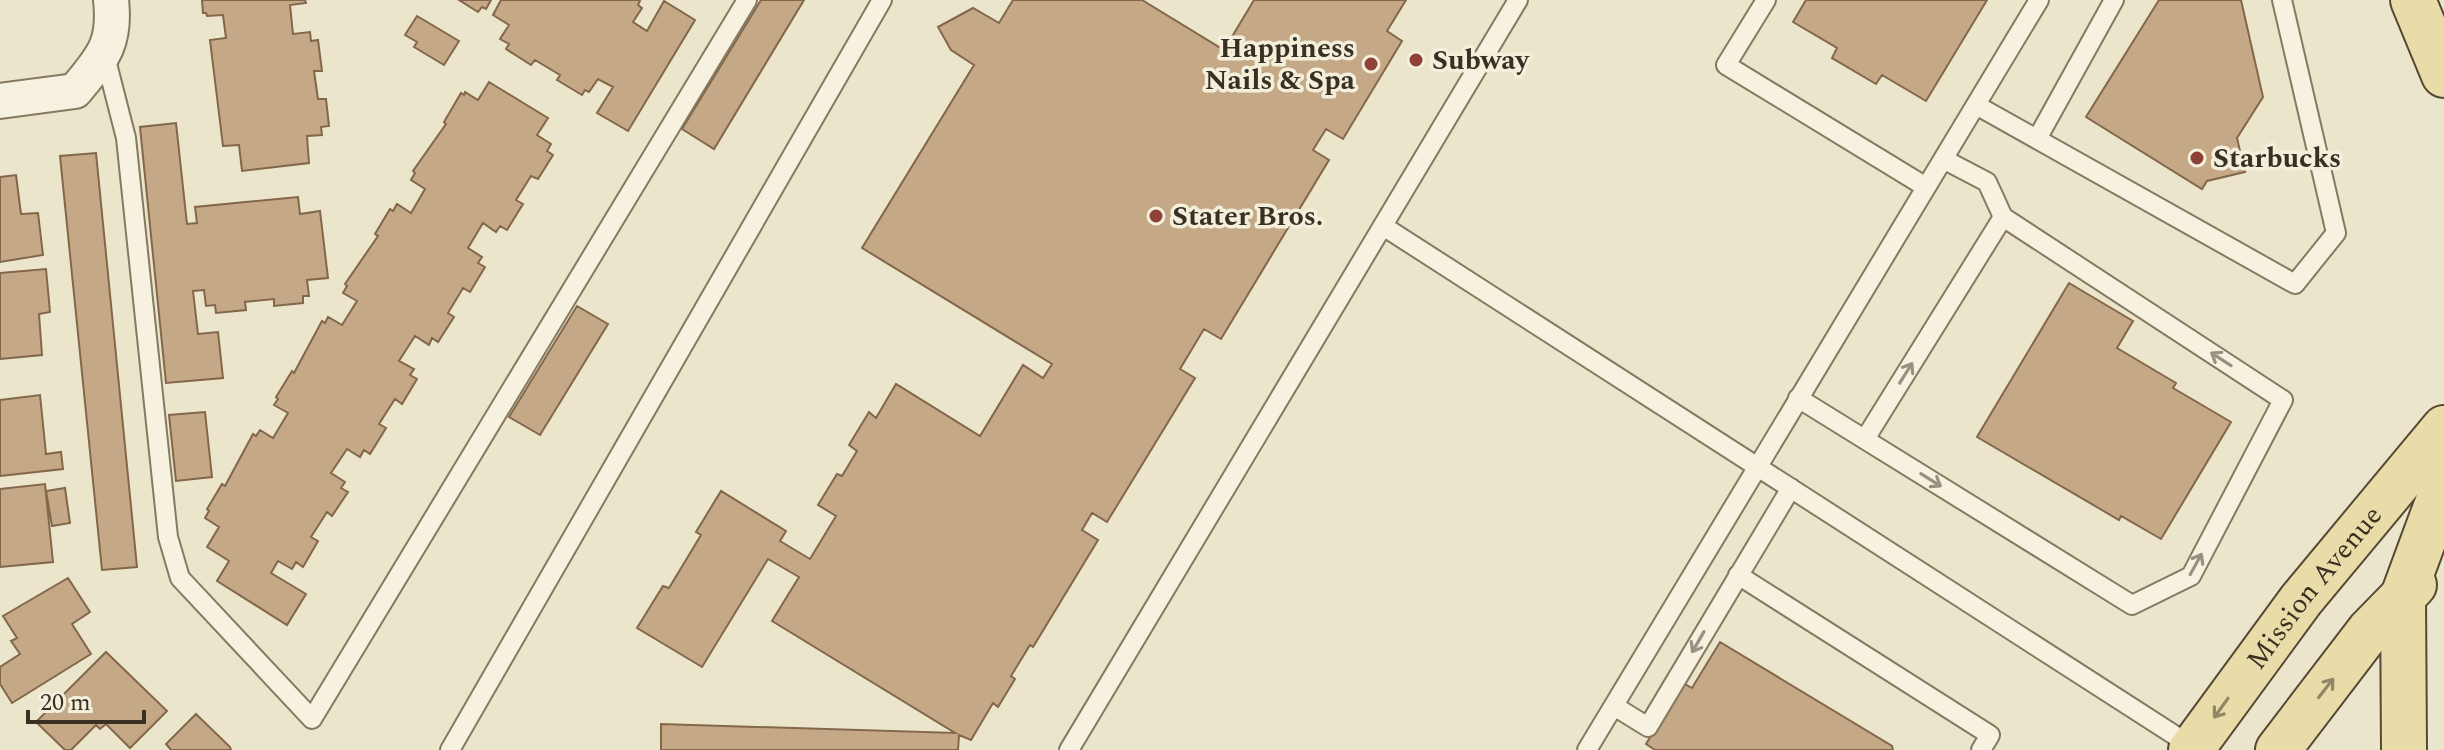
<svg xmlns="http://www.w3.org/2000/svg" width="2444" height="750" font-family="Spectral,serif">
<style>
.building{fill:#c5a886;stroke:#83674a;stroke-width:2}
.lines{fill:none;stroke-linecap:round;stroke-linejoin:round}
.lane-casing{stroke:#867961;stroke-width:22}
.street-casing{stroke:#867961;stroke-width:38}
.primary-casing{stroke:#554835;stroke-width:48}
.lane{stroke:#f6f2df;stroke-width:18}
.street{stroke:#f6f2df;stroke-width:34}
.primary{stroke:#e9dca9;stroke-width:44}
.oneway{stroke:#989181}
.oneway2{stroke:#918666}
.poi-dot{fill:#8f4138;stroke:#f3efdb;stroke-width:3}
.labels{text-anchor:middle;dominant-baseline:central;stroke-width:7;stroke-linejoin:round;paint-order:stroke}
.poi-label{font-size:28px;font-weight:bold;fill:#393023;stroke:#f3efdb;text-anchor:start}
.street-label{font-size:28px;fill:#393023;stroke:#f3efdb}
</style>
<rect width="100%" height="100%" fill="#ebe5cc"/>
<path class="building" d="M202 0H305L306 3 290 5 293 34 310 32 311 41 318 40 322 71H314L318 99H326L329 126 321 127 322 135 307 136 309 163 242 171 239 145 223 146 210 40 226 38 223 15 207 16 206 13H203Z
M459 0H491L486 9 482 7 478 12Z
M501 0H638L640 1 638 5 642 8 633 22 647 31 664 1 695 20 628 131 597 113 613 87 598 79 589 92 585 90 582 95 557 80 560 75 535 60 531 65 506 49 509 44 500 39 509 25 493 15Z
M761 0H804L714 149 682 129Z
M1013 0H1142L1224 50 1254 0H1406L1387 31 1402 41 1343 139 1326 129 1313 150 1329 160 1221 339 1204 329 1180 369 1195 378 1107 522 1092 513 1082 530 1098 540 1033 647 1030 645 1011 676 1015 679 998 707 993 703 971 740 959 735 958 750H661V724L955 733 772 621 799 577 768 559 702 667 637 628 663 586 669 588 701 535 696 532 721 491 786 531 780 541 810 559 836 516 818 505 837 474 842 476 857 451 849 445 869 412 876 418 896 384 980 436 1023 365 1043 378 1052 364 862 248 974 65 951 50 938 27 973 8 999 23Z
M1806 0H1987L1926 101 1882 75 1876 84 1832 58 1837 48 1793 22Z
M2159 0H2241L2263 97 2237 138 2245 172 2207 181 2202 189 2086 117Z
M417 16 459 41 444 65 414 47 417 42 405 35Z
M489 82 548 118 537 135 551 144 547 151 553 155 538 179 531 176 516 200 523 204 507 230 500 226 496 232 483 223 468 248 482 257 478 263 485 267 470 292 463 288 448 313 454 317 438 342 432 338 429 345 415 336 399 361 414 369 410 375 417 379 402 404 395 399 379 424 386 428 370 454 364 450 360 457 347 449 331 473 345 482 341 488 348 492 332 516 327 512 311 537 318 541 303 567 296 562 292 569 278 561 271 573 306 594 287 625 217 581 229 561 207 547 219 527 205 518 209 511 207 509 222 484 225 486 253 434 256 436 260 430 273 438 288 413 274 405 278 399 276 397 292 371 294 373 322 321 325 323 328 317 342 325 357 301 343 293 347 286 345 284 378 236 375 234 390 209 393 211 397 204 411 213 425 189 411 180 415 173 413 171 446 124 444 122 461 93 464 95 465 92 478 100Z
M176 123 187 224 197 223 195 207 298 197 300 214 320 211 328 278 307 280 309 296H303V303L274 306V299L245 302 246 310 216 313 215 305 206 306 204 290 193 291 198 334 218 332 223 378 166 383 140 127Z
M96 153 137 567 102 570 60 156Z
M16 175 21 214 38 213 43 255 0 262V177Z
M46 269 50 312 39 314 42 355 0 359V273Z
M2069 283 2133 321 2117 348 2176 383 2173 388 2231 422 2161 539 2121 516 2119 520 1977 437Z
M577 306 608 324 540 435 509 417Z
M40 395 46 454 61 452 63 469 0 476V400Z
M205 412 212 477 176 481 169 415Z
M45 484 53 562 0 567V489Z
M65 488 70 523 52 526 46 491Z
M68 578 90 612 72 624 91 654 12 703 0 684V667L20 654 11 641 17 638 3 616Z
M1720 642 1892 746 1893 750H1655L1646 744 1683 683 1692 688Z
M106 652 167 711 130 748 106 724 100 729 96 725 71 750H65L36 722Z
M196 714 230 747 231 750H171L166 744Z"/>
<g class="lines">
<defs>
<path id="lane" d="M1766 0 1726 65 1926 187
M105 56 126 138 168 537 180 578 312 719 747 0
M1976 105 2295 284 2336 233 2282 0
M2037 139 2114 0
M1383 226 2193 747
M1798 398 2132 605 2191 576 2283 400 2003 217 1987 182 1943 159
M1865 439 2003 217
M1738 575 1990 735 1981 750
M1614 706 1648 727 1791 488
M450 750 882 0
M1069 750 1518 0
M1587 750 2039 0"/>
<path id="street" d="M0 101 75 91C102 58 116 45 111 0"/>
<g id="primary">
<path d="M2413 0 2444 75"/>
<path id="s1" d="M2191 750 2301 600 2444 428"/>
<path d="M2278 750 2369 631 2414 585"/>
<path d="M2404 750 2403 596 2444 485"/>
</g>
</defs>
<use href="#lane" class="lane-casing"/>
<use href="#street" class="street-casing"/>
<use href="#primary" class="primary-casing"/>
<use href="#lane" class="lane"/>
<use href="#street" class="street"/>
<use href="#primary" class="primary"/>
</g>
<defs><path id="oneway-shaft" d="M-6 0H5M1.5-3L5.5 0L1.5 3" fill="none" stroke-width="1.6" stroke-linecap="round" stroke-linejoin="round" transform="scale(2)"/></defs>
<g class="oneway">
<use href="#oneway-shaft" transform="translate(2221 359) rotate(-147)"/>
<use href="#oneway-shaft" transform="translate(1906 373) rotate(-58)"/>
<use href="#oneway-shaft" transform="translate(1931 480) rotate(32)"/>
<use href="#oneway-shaft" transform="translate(2196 564) rotate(-61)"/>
<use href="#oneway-shaft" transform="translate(1698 642) rotate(120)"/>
</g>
<g class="oneway2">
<use href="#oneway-shaft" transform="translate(2326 688) rotate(-52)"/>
<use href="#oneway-shaft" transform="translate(2221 708) rotate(126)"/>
</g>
<g class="poi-dot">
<circle cx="1416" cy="60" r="8"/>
<circle cx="1371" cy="64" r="8"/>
<circle cx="2197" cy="158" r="8"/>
<circle cx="1156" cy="216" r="8"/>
</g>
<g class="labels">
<g class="poi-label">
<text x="1355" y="48" text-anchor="end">Happiness<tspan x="1355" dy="32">Nails &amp; Spa</tspan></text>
<text x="1432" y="60">Subway</text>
<text x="2213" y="158">Starbucks</text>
<text x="1172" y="216">Stater Bros.</text>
</g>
<g class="street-label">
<text stroke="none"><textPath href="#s1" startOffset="204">Mission Avenue</textPath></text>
</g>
</g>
<path d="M28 710v12h116v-12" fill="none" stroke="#393023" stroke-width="4"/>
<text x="40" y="710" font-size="24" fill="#393023" stroke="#f3efdb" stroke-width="6" paint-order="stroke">20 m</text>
</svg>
